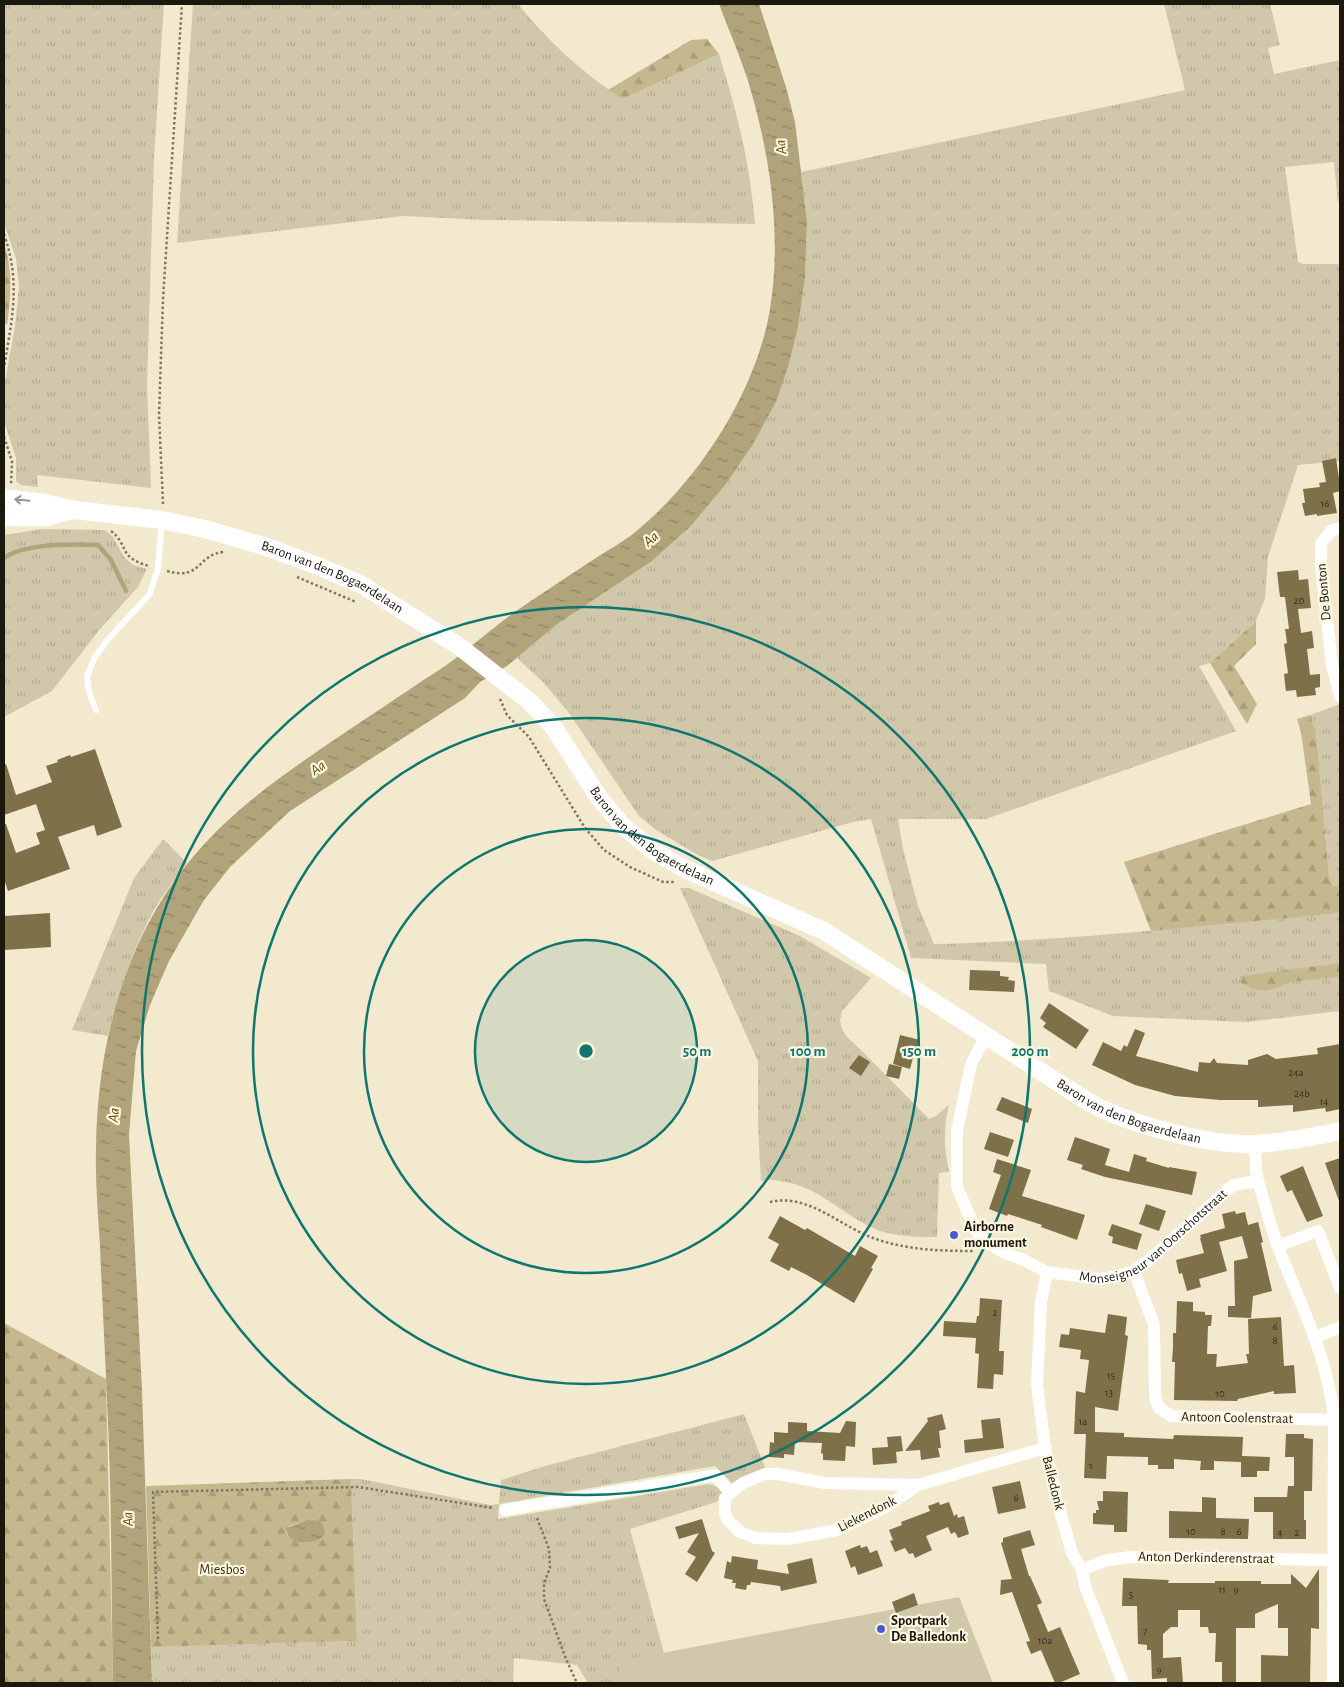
<svg xmlns="http://www.w3.org/2000/svg" width="1344" height="1687" font-family="'Alegreya Sans',sans-serif">
<style>
.grass{fill:url(#grass-tufts)}
.forest{fill:url(#forest-firs);fill-rule:evenodd}
.garden{fill:#d1c8ac}
.water{fill:url(#water-ripples)}
.lines{fill:none;stroke-linecap:round;stroke-linejoin:round}
.stream{stroke:#b1a37a;stroke-width:4.5}
.building{fill:#7e714a}
.path{stroke:#7c7765;stroke-width:2.5;stroke-dasharray:2.5 2.5;stroke-linecap:butt}
.service{stroke:#fff;stroke-width:6}
.minor{stroke:#fff;stroke-width:12}
.secondary{stroke:#fff;stroke-width:18}
.oneway{stroke:#989793}
.ring{fill:none;stroke:#0f766e;stroke-width:2.5}
.poi-dot{fill:#475bcf;stroke:#fdf6e1;stroke-width:2}
.labels{text-anchor:middle;dominant-baseline:central;stroke-width:4.5;stroke-linejoin:round;paint-order:stroke}
.number-label{font-size:11px;fill:#342e1d}
.street-label{font-size:14px;fill:#1b180e;stroke:#fdf6e1}
.poi-label{font-size:14px;font-weight:bold;fill:#1b180e;stroke:#fdf6e1;text-anchor:start}
.park-label{font-size:14px;fill:#3a2f0b;stroke:#fdf6e1}
.water-label{font-size:15px;font-style:italic;fill:#614d00;stroke:#fdf6e1}
.centre{fill:#0f766e;stroke:#fdf6e1;stroke-width:2.5}
.ring-label{font-size:15px;text-anchor:middle;font-weight:bold;fill:#0f766e;stroke:#fdf6e1;stroke-width:4.5;stroke-linejoin:round;paint-order:stroke}
</style>
<defs>
<pattern id="grass-tufts" width="24" height="20" patternUnits="userSpaceOnUse" patternTransform="scale(1.25)"><rect width="24" height="20" fill="#d1c8ac"/><path d="M3 7l-1-3M5 7V3M7 7l1-3M15 17l-1-3M17 17v-4M19 17l1-3" fill="none" stroke="#b3ab93"/></pattern>
<pattern id="forest-firs" width="22" height="20" patternUnits="userSpaceOnUse" patternTransform="scale(1.25)"><rect width="22" height="20" fill="#c6b88e"/><path d="M5 1l3.5 6h-7zM16 11l3.5 6h-7z" fill="#aa9d79"/></pattern>
<pattern id="water-ripples" width="26" height="14" patternUnits="userSpaceOnUse" patternTransform="scale(1.25)"><rect width="26" height="14" fill="#b1a37a"/><path d="M2 4q2-2 4 0t4 0M15 11q2-2 4 0t4 0" fill="none" stroke="#8f8462"/></pattern>
</defs>
<rect width="100%" height="100%" fill="#f2e9cf"/>
<path class="grass" d="M4 4H164L154 158 147 386 151 488 37 475 38 487 21 485 16 481V458L4 421V387L15 326 19 286 16 259 4 223Z
M193 4H518C548 41 582 73 623 99L719 54C737 113 750 162 755 224L486 220 403 216 177 243Z
M1164 4H1270L1280 45 1268 48 1274 74 1340 60V201L1338 202 1334 162 1285 167 1298 262 1304 264H1340V461L1298 465 1268 557 1265 598 1256 621 1210 663 1199 666 1236 731 986 819H898L903 849 918 906 934 944C1070 941 1205 925 1340 913V963L1240 977 1268 991 1292 982 1340 977V1011L1246 1022 1113 1016 1049 991 1046 964 911 958 871 819 853 822 712 861 696 854 656 830 639 816 569 713 543 682 517 658 556 625 652 561 691 526 726 484 752 446 776 402 798 327 805 278 807 222 801 172 1185 90Z
M43 529 105 530 113 537 124 557 133 565 147 569 138 587 100 629 52 691 4 717V535Z
M1340 704V885L1333 886 1329 877 1316 731 1310 715Z
M163 839 187 863C176 878 163 894 154 910 133 949 118 993 108 1036L72 1030 134 878Z
M680 888H689L800 936 871 978 842 1011 840 1021 843 1032 848 1038 862 1051 929 1119 936 1116 949 1105C943 1127 944 1149 949 1172L939 1173 937 1237C921 1237 903 1237 887 1233 847 1222 823 1186 780 1181 773 1180 768 1179 761 1181L758 1126V1061Z
M744 1414 766 1470 754 1472 732 1483 715 1466 499 1504 498 1519 709 1484 721 1488 723 1497 716 1502 630 1529 664 1653 619 1661 623 1683H588L577 1665 514 1658 513 1683H152L151 1647 357 1641 351 1479H361L490 1505 499 1504 501 1480 545 1466Z"/>
<path class="forest" d="M707 39 719 54 623 99 608 90 691 40Z
M4 243C13 270 11 298 7 325L4 322Z
M1256 621V644L1234 666 1257 704 1247 724 1210 663Z
M1310 715 1316 731 1329 877 1333 886 1340 885V913L1151 931 1124 862 1311 804 1301 732 1297 719Z
M1340 963V977L1292 982 1268 991 1253 989 1241 983 1240 976Z
M4 1323 106 1379 113 1683H4Z
M351 1479 357 1641 151 1647 146 1486ZM307 1520 308 1543C299 1542 290 1542 286 1532L289 1526Z"/>
<path class="garden" d="M959 1597 993 1683H623L619 1661Z"/>
<path class="water" d="M719 4H759L786 87 795 122 807 222 805 278 798 327 788 367 776 402 752 446 726 484 691 526 652 561 556 625 507 666 480 682 465 698 290 811 230 867 204 900 169 961 150 1005 136 1051 129 1134 142 1390 152 1683H113C111 1589 112 1495 107 1401 105 1349 102 1297 100 1246 98 1213 95 1180 96 1148 97 1047 124 942 188 863 227 814 277 779 328 744 361 722 395 699 428 677 462 657 489 629 522 607 548 589 575 572 602 554 615 546 629 538 640 528 701 477 757 389 770 309 781 242 772 168 754 102 746 69 731 36 719 4Z
M307 1520 320 1521 323 1525 325 1534C315 1546 287 1547 286 1528Z"/>
<g class="lines">
<path class="stream" d="M4 558C24 543 73 544 98 545L111 560 126 591"/>
</g>
<path class="building" d="M1336 458 1340 485V491L1333 493 1337 513 1317 516V514L1305 516 1302 503H1305L1303 489 1320 487 1319 483 1326 482 1322 461Z
M1298 570 1299 580 1308 579 1311 608 1298 609 1301 633 1312 631 1314 648 1307 649 1310 675 1320 674V687L1315 688 1316 695 1297 697 1296 690 1286 691 1285 684 1284 674 1288 673 1284 644 1287 643 1285 629H1289L1285 597H1280L1277 572Z
M95 749 122 827 97 836 94 825 58 837 70 869 8 891 4 879V824H6L16 853 40 844 36 833 45 830 36 804 4 815V765L6 764 16 795 52 782 46 766 58 762 57 760 70 755 71 757Z
M50 913 51 947 4 950V916Z
M970 970 1000 971V976L1009 977 1008 980 1015 981 1014 992 969 990Z
M1049 1003 1089 1030 1076 1049 1043 1027 1046 1023 1040 1018Z
M1135 1029 1145 1033 1136 1056 1198 1072 1199 1062 1210 1063 1214 1058 1217 1063 1248 1065V1060L1267 1054 1276 1059 1318 1054 1317 1048 1340 1044V1109L1326 1112 1325 1108 1293 1112V1105L1258 1107V1100H1220L1175 1096 1135 1085 1092 1065 1103 1042 1121 1051 1124 1045 1127 1047Z
M900 1035 920 1040 916 1055 914 1054 910 1069 893 1064Z
M859 1055 870 1062 861 1076 849 1068Z
M889 1064 902 1067 899 1079 886 1076Z
M1002 1097 1032 1109 1028 1123 996 1110Z
M990 1132 1014 1140 1008 1157 984 1149Z
M1075 1137 1110 1149 1105 1165 1129 1172 1134 1154 1147 1158 1146 1161 1169 1168V1167L1197 1172 1192 1195 1105 1177 1081 1169 1083 1165 1067 1160Z
M1340 1158V1200L1339 1201 1325 1163Z
M997 1159 1031 1170 1022 1196 1085 1215 1077 1240 1041 1227 1042 1225 1008 1214 1007 1216 989 1209 1001 1175 993 1172Z
M1303 1166 1323 1216 1307 1222 1292 1190 1287 1192 1280 1176Z
M1146 1204 1166 1211 1159 1231 1139 1224Z
M1235 1211 1236 1214 1245 1212 1248 1225 1258 1222 1263 1242 1261 1243 1272 1291 1253 1296 1251 1318 1228 1317V1306H1235L1234 1261 1248 1258 1242 1236 1219 1242 1227 1271 1199 1279 1201 1287 1187 1291 1182 1273 1179 1274 1176 1260 1204 1253 1200 1238H1201L1200 1235 1225 1228 1222 1214Z
M780 1216 805 1230 807 1228 855 1256 860 1246 878 1256 871 1268 873 1269 854 1303 807 1275 791 1267 789 1271 770 1261 779 1244 768 1238Z
M1112 1224 1142 1234 1137 1250 1112 1243 1113 1237 1108 1235Z
M980 1298 1002 1300 999 1351H1004L1003 1375 994 1374 993 1389 977 1388 979 1354 975 1353 976 1338 943 1336 944 1321 976 1323 977 1316H979Z
M1177 1301 1193 1302V1311L1205 1312V1315H1212L1211 1326H1208L1207 1354H1217L1216 1367 1248 1363 1246 1354H1249L1248 1319 1281 1317 1284 1366 1294 1365 1296 1393 1274 1394V1391L1238 1399 1237 1401 1174 1400 1175 1362H1172L1173 1347V1333H1176Z
M1108 1314 1127 1317 1125 1335 1128 1336 1118 1411 1095 1407V1432L1124 1433V1437L1173 1439 1174 1435 1243 1437 1242 1456 1270 1457 1269 1471H1257V1477H1241V1462L1214 1461V1470H1200L1201 1461 1174 1459V1469H1158V1465H1148V1457L1107 1456 1106 1479 1084 1478 1086 1434H1074L1076 1391 1085 1393 1089 1360 1080 1359 1081 1350 1059 1347 1061 1334 1069 1335 1070 1328 1105 1333Z
M942 1414 946 1429 939 1431 941 1448H938L940 1457 921 1460 920 1450 905 1451 928 1421 927 1418Z
M1000 1418 1004 1448 965 1453 964 1440 983 1438 981 1420Z
M846 1421 856 1422 855 1447 846 1446 845 1461 823 1460V1454L821 1453 822 1443 795 1442 794 1455 784 1454V1458L769 1457 770 1442 774 1443V1432L788 1433V1422L807 1423V1431L840 1433Z
M1286 1434H1304V1438L1313 1439 1312 1491H1304V1520H1306V1539H1273V1512H1254V1497H1287L1288 1486H1294V1457H1285Z
M901 1436 903 1451 896 1452 897 1463 873 1465 872 1448 888 1447 887 1437Z
M1020 1481 1026 1508 998 1514 992 1487Z
M1103 1491 1128 1492 1127 1532H1114V1525L1093 1524V1513H1096V1510H1099L1097 1501H1103Z
M1202 1497 1216 1498V1518L1249 1519 1248 1539 1169 1538V1511L1202 1512Z
M939 1502 940 1505 949 1502 954 1516 957 1514 958 1518 964 1516 969 1534 958 1538 955 1532 951 1534 948 1527 926 1536 932 1550 915 1558 913 1553 909 1554 905 1548 895 1552 890 1541 893 1540 889 1530 902 1525 901 1522 930 1511 928 1506Z
M702 1519 712 1551 715 1553 697 1582 685 1574 696 1557 687 1552 699 1533 679 1539 675 1527Z
M1030 1530 1035 1545 1021 1549 1029 1576H1030L1042 1603 1037 1605 1048 1632 1060 1627 1080 1674 1059 1683H1055L1041 1650 1031 1654 1026 1642 1030 1641 1012 1592 1000 1595 1001 1580 1012 1579 1001 1543 1003 1542V1538Z
M860 1545 861 1548 867 1546 870 1553 877 1550 883 1566 858 1575 855 1566 851 1568 845 1551Z
M732 1556 758 1560 757 1569 789 1574 787 1564 812 1558 817 1583 781 1591 780 1586 751 1582 750 1585H747L746 1590 735 1588 736 1583H732L733 1580 724 1578 727 1561 731 1563Z
M1319 1569V1629L1311 1628 1310 1683H1261V1655L1288 1656V1628H1278V1604L1255 1614V1628H1236V1683H1222V1662H1215L1216 1633H1209L1208 1627H1200V1610H1178V1627H1171L1163 1634V1658L1181 1657 1183 1683H1167V1678L1152 1679 1151 1650H1147V1645L1138 1644 1137 1606H1122L1123 1578 1169 1580 1168 1583H1215V1581H1261V1584H1291V1574L1306 1588Z
M914 1593 918 1605 896 1613 892 1602Z"/>
<g class="lines">
<path class="path" d="M4 234C21 283 12 318 4 368
M4 437 12 461 11 484
M163 504 159 415 163 299 182 4
M111 531C130 546 117 557 149 566
M167 571C202 581 197 554 224 552
M297 577 356 602
M500 699 507 715 529 737 585 828 604 850 630 867 663 882H676
M770 1202C808 1193 840 1226 873 1238 906 1250 940 1251 975 1251
M537 1518 549 1549 550 1568 544 1583V1599L566 1659 577 1683
M158 1639 153 1492 358 1487 493 1508"/>
<path class="service" d="M96 710 89 692 87 676 95 657 110 637 150 594 158 568 162 521"/>
<g class="minor">
<path d="M1340 528 1331 531 1321 543V566L1332 665 1340 696"/>
<path id="s1" d="M986 1036 971 1064 957 1131V1187L976 1231 986 1242 1005 1253 1024 1260 1047 1272 1100 1279 1119 1276 1134 1271 1148 1261 1233 1185 1258 1181 1256 1171 1255 1144"/>
<path d="M1258 1181C1265 1203 1270 1226 1278 1247 1300 1303 1329 1360 1334 1419L1333 1683"/>
<path d="M1278 1246 1318 1231 1340 1288"/>
<path d="M1134 1271 1154 1325 1155 1398 1159 1408 1171 1416 1340 1420"/>
<path d="M1047 1272 1041 1302 1037 1385 1045 1448 1056 1497 1072 1553 1082 1570 1085 1586 1123 1683"/>
<path d="M1314 1338 1340 1327"/>
<path d="M918 1485 886 1507 837 1530 788 1539 755 1538 740 1532 727 1519 725 1513V1498L730 1493 743 1483 765 1474H778L825 1483 918 1485 1045 1448"/>
<path d="M505 1510 710 1476H716L730 1493"/>
<path d="M1082 1570 1104 1561 1129 1557 1333 1560"/>
</g>
<g class="secondary">
<path id="s2" d="M4 498 45 503 75 510 162 520 205 529 267 547 318 566 362 585 460 647 529 701 552 725 600 799 622 825 655 852 685 869 824 931 1065 1087C1078 1095 1091 1104 1104 1110 1145 1128 1212 1146 1257 1144 1285 1142 1313 1137 1340 1131"/>
<path d="M4 517H47L72 510"/>
</g>
</g>
<defs><path id="oneway-shaft" d="M-6 0H5M1.5-3L5.5 0L1.5 3" fill="none" stroke-width="1.6" stroke-linecap="round" stroke-linejoin="round" transform="scale(1.25)"/></defs>
<use class="oneway" href="#oneway-shaft" transform="translate(22 500) rotate(-174)"/>
<circle cx="586" cy="1051" r="111" fill="#0f766e" fill-opacity=".12"/>
<g class="ring">
<circle cx="586" cy="1051" r="111"/>
<circle cx="586" cy="1051" r="222"/>
<circle cx="586" cy="1051" r="333"/>
<circle cx="586" cy="1051" r="444"/>
</g>
<g class="poi-dot">
<circle cx="954" cy="1235" r="5"/>
<circle cx="881" cy="1629" r="5"/>
</g>
<g class="labels">
<g class="number-label">
<text x="1325" y="503">16</text>
<text x="1299" y="600">20</text>
<text x="1296" y="1072">24a</text>
<text x="1302" y="1093">24b</text>
<text x="1324" y="1101">14</text>
<text x="995" y="1312">2</text>
<text x="1275" y="1326">6</text>
<text x="1275" y="1340">8</text>
<text x="1111" y="1375">15</text>
<text x="1109" y="1392">13</text>
<text x="1220" y="1393">10</text>
<text x="1083" y="1421">1a</text>
<text x="1091" y="1465">1</text>
<text x="1016" y="1497">6</text>
<text x="1191" y="1531">10</text>
<text x="1223" y="1531">8</text>
<text x="1239" y="1531">6</text>
<text x="1280" y="1532">4</text>
<text x="1297" y="1532">2</text>
<text x="1222" y="1589">11</text>
<text x="1236" y="1589">9</text>
<text x="1131" y="1594">5</text>
<text x="1145" y="1631">7</text>
<text x="1045" y="1640">10a</text>
<text x="1159" y="1669">9</text>
</g>
<g class="street-label">
<text stroke="none"><textPath href="#s2" startOffset="340">Baron van den Bogaerdelaan</textPath></text>
<text transform="translate(1324 592) rotate(-95)">De Bonton</text>
<text stroke="none"><textPath href="#s2" startOffset="760">Baron van den Bogaerdelaan</textPath></text>
<text stroke="none"><textPath href="#s2" startOffset="1315">Baron van den Bogaerdelaan</textPath></text>
<text stroke="none"><textPath href="#s1" startOffset="408">Monseigneur van Oorschotstraat</textPath></text>
<text transform="translate(1237 1418) rotate(1)">Antoon Coolenstraat</text>
<text transform="translate(1053 1483) rotate(76)">Balledonk</text>
<text transform="translate(867 1514) rotate(-27)">Liekendonk</text>
<text transform="translate(1206 1558) rotate(1)">Anton Derkinderenstraat</text>
</g>
<g class="poi-label">
<text x="964" y="1227">Airborne<tspan x="964" dy="16">monument</tspan></text>
<text x="891" y="1621">Sportpark<tspan x="891" dy="16">De Balledonk</tspan></text>
</g>
<g class="park-label">
<text x="222" y="1570">Miesbos</text>
</g>
<g class="water-label">
<text transform="translate(781 147) rotate(-96)">Aa</text>
<text transform="translate(651 539) rotate(-40)">Aa</text>
<text transform="translate(318 768) rotate(-35)">Aa</text>
<text transform="translate(114 1115) rotate(-85)">Aa</text>
<text transform="translate(128 1519) rotate(-92)">Aa</text>
</g>
</g>
<circle cx="586" cy="1051" r="8" class="centre"/>
<g class="ring-label">
<text x="697" y="1056">50 m</text>
<text x="808" y="1056">100 m</text>
<text x="919" y="1056">150 m</text>
<text x="1030" y="1056">200 m</text>
</g>
<rect width="1344" height="1687" fill="none" stroke="#1b180e" stroke-width="10"/>
</svg>
